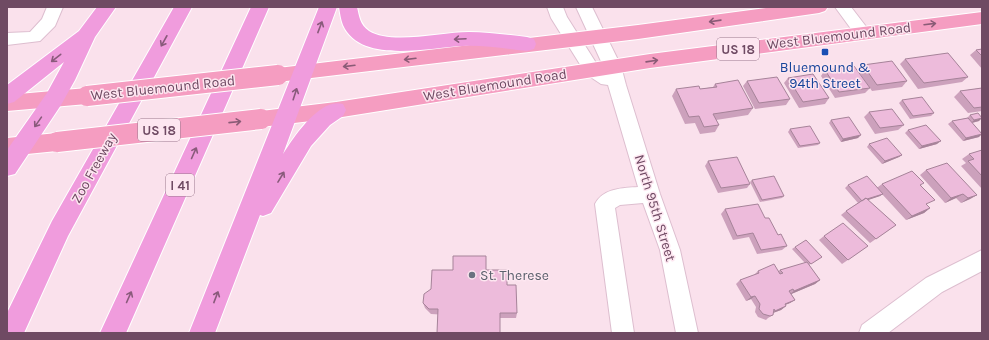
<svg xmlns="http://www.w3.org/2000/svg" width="989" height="340" font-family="Karla,sans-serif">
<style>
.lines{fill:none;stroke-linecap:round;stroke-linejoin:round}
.minor-casing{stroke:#ddbecf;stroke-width:2}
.major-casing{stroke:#fff;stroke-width:2}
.highway-casing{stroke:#fff;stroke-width:2}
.minor{fill:#fff;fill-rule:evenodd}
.major{fill:#f59dc1;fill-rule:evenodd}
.highway{fill:#f09cdd;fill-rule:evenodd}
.major-bridge-casing{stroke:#fff;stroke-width:22;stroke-linecap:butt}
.major-bridge{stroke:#f59dc1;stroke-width:20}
.wall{fill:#cca1bc}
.shaded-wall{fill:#a68399}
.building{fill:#edbbdb;stroke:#a68399}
.oneway{stroke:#8a5b76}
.oneway2{stroke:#895a7b}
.transit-dot{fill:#1a4fb4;stroke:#fde6f0;stroke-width:1.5}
.worship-dot{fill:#6b7280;stroke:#fde6f0;stroke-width:1.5}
.labels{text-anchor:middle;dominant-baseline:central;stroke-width:3;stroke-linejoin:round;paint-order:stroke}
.shield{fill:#fde6f0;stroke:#9a798d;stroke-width:1}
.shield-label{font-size:13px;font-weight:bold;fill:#6f4a63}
.street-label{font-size:14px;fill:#6f4a63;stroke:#fde6f0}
.transit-label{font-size:14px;fill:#164399;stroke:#fde6f0}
.worship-label{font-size:14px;fill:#5b616d;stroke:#fde6f0;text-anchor:start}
</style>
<rect width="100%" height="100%" fill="#fae1ec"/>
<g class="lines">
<defs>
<path id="minor" d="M47 7H63L55 26 40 41 7 45V33L30 32 42 19Z
M547 7H563L567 17 598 66 605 70 576 7H592L621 66 626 85 660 194 680 250 698 333H676L660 250 643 203 620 205 615 208 634 333H612L595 204C603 188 623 188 638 187L608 85 601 84 586 74 551 18Z
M835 7H851L871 33 869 37 863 39 857 37Z
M982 250V271L942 292 888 333H859L862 325 926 278Z"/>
<path id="major" d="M774 7H828L825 11 819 13 638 39 278 82 271 80 268 75 271 70 278 68 638 25Z
M982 12V24L650 68 336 118 261 127 254 125 251 119 254 113 261 111 336 102 650 54Z
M87 88 94 90 97 96 94 102 87 104 7 111V95Z
M57 133 65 136 68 142 65 148 57 151 7 156V138Z"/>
<path id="highway" d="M97 7H116L95 37 75 80 61 105 15 174 7 176V150L47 93 64 62 14 102 7 104V85L79 31Z
M174 7H192L68 236 24 333H7V313L52 221Z
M251 7H269L126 333H100Z
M319 7H337L283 154C294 137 320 97 343 104L346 110 343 116 330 125 311 146 271 213 263 216 260 215 215 333H189Z
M339 7H357C359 16 360 25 369 31 391 45 442 32 469 32 488 32 508 35 527 37L534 39 536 44 534 49 527 51C506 49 484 45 463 46 430 47 361 65 343 25 341 20 340 13 339 7Z"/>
</defs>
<use href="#minor" class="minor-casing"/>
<use href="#major" class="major-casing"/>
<use href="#highway" class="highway-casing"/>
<use href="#minor" class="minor"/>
<use href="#major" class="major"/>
<use href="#highway" class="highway"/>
<defs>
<path id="major-bridge" d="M87 96 278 75
M57 142 261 119"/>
</defs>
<use href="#major-bridge" class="major-bridge-casing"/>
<use href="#major-bridge" class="major-bridge"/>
</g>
<path class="wall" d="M982 48V69L970 55 976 50 981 49Z
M905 59 968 77 962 82 918 89 900 64Z
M863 65 907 81 902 87 872 91 858 71Z
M825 70 870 88 865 93 835 98 821 76Z
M788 78 829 98 825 104 799 108 784 83Z
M747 81 790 99 786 105 755 109 743 86Z
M715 84 753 108 748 115 716 120 719 125 715 132 700 134 695 123 685 124 672 96 676 89H700L713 87Z
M982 88V111L968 113 954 97 960 91Z
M902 100 934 113 931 116 910 119 899 103Z
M869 112 904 125 898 130 875 134 864 117Z
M970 115 979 121 972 123 979 137 963 141 948 124 952 121 967 118Z
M831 120 858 138 841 142 829 123Z
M790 129 820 143 818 145 798 148 788 132Z
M908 130 937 144 919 149 905 133Z
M869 144 902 155 899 157 882 164 867 147Z
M982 151V189L961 166 966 163 962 159 969 154Z
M708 161 750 184 747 188 718 193 705 166Z
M926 170 977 195 970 199 961 203 956 198 945 203 920 175Z
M752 180 784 196 782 198 760 202 750 182Z
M882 184 921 185 927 205 930 208 924 213 906 220 882 194 880 196 868 200 896 225 870 243 841 215 846 211 858 203 845 188 848 185 878 187Z
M725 209 765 218 778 235 787 246 782 250 757 254 749 237 733 240 721 214Z
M824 236 868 246 842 264 819 240Z
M795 247 822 257 809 265 820 280 815 284 791 294 795 300 790 303 785 305 786 306 781 310 773 313V315L768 318 766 320 758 317 755 312 756 307 751 299 746 301 736 284 740 280 754 275 758 271H778L780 270 805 263 792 249Z
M486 270 507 285 517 313 516 318H500L431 314 425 308 423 303 431 289Z"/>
<path class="shaded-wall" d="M982 118 979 121 971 123 974 120Z
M982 134 979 137 963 141 966 138Z
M861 135 858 138 841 142 843 139Z
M941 141 937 144 919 149 922 146Z
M902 155 899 157 882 164 885 161Z
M883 194 880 196 859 203 862 201Z
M963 194 956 198 945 203 951 198Z
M977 195 970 199 961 203 968 198Z
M930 208 924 213 906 220 912 216Z
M820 280 815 284 789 295 794 291Z
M755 296 751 299 746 301 751 297Z
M795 300 790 303 780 307 785 304Z
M786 306 781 310 770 314 775 311Z"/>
<path class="building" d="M982 49V56L976 50Z
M948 53 968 77 924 83 905 59Z
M892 61 907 81 877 85 863 65Z
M854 66 870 88 839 92 825 70Z
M813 74 829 98 803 102 788 78Z
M777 77 790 99 759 103 747 81Z
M738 80 753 108 713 114 719 125 704 127 699 116 689 117 676 89 699 86 700 89 717 87 715 84Z
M982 88V107L974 108 960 91Z
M922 97 934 113 913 116 902 100Z
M892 109 904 125 880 128 869 112Z
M978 113 982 118 974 120 970 115Z
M849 117 861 135 843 139 831 120Z
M968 118 982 134 966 138 952 121Z
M926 125 941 141 922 146 908 130Z
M810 126 820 143 800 146 790 129Z
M887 138 902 155 885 161 869 144Z
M982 150V176L968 161 974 159 969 154Z
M737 157 750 184 721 188 708 161Z
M947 163 977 195 968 198 963 194 951 198 926 170Z
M912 171 924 183 920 185 935 200 926 204 930 208 912 216 882 184Z
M774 176 784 196 762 200 752 180Z
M867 176 883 194 867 199 866 198 862 201 848 185Z
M866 198 896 225 876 239 846 211Z
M758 204 765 218H769L778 235 781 234 787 246 761 250 753 233 737 236 725 209Z
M843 223 868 246 848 260 824 236Z
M806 240 822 257 811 264 795 247Z
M453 256H486V270H507V285H516L517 313H500V333H437L438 309H429L423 303 424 294 431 289 432 270H453Z
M807 262 820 280 794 291 793 289 789 291 795 300 785 304 786 306 775 311 774 309 773 315 770 316 763 314 759 309 760 304 755 296 751 297 740 280 759 273 758 271 774 264 780 274 783 273 780 270Z"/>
<defs><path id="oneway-shaft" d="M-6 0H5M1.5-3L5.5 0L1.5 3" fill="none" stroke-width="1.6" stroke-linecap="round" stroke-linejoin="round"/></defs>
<g class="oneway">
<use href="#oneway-shaft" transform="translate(715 21) rotate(172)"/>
<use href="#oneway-shaft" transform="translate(930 24) rotate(-7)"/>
<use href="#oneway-shaft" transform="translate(410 59) rotate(173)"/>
<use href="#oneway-shaft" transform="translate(652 61) rotate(-8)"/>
<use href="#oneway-shaft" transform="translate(349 66) rotate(173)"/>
<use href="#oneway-shaft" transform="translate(235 122) rotate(-6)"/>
</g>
<g class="oneway2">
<use href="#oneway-shaft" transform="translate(320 27) rotate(-69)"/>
<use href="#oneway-shaft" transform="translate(460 39) rotate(177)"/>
<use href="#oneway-shaft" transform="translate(164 41) rotate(119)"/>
<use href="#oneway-shaft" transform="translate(56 58) rotate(142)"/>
<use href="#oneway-shaft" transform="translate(295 94) rotate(-72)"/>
<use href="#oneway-shaft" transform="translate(38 122) rotate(125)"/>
<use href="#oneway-shaft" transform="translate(194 153) rotate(-66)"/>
<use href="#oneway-shaft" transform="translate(281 177) rotate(-59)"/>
<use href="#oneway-shaft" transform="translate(129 297) rotate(-66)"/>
<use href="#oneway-shaft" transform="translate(216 297) rotate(-69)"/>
</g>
<rect class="transit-dot" x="821" y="48" width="8" height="8" rx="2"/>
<circle class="worship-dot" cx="472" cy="275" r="4"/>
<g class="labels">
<g class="shield">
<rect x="717" y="38" width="42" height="22" rx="3"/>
<rect x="138" y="119" width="42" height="22" rx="3"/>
<rect x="166" y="174" width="28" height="22" rx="3"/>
</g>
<g class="shield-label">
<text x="738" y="49">US 18</text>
<text x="159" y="130">US 18</text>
<text x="180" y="185">I 41</text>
</g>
<g class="street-label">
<text transform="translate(839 36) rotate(-7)">West Bluemound Road</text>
<text transform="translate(495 85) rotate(-9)">West Bluemound Road</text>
<text transform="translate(163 88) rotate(-6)">West Bluemound Road</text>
<text transform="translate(94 168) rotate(-61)">Zoo Freeway</text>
<text transform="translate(655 208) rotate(73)">North 95th Street</text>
</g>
<g class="transit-label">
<text x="825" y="67">Bluemound &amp;<tspan x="825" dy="16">94th Street</tspan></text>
</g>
<g class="worship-label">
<text x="480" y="275">St. Therese</text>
</g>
</g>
<rect width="989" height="340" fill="none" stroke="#6f4a63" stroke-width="16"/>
</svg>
